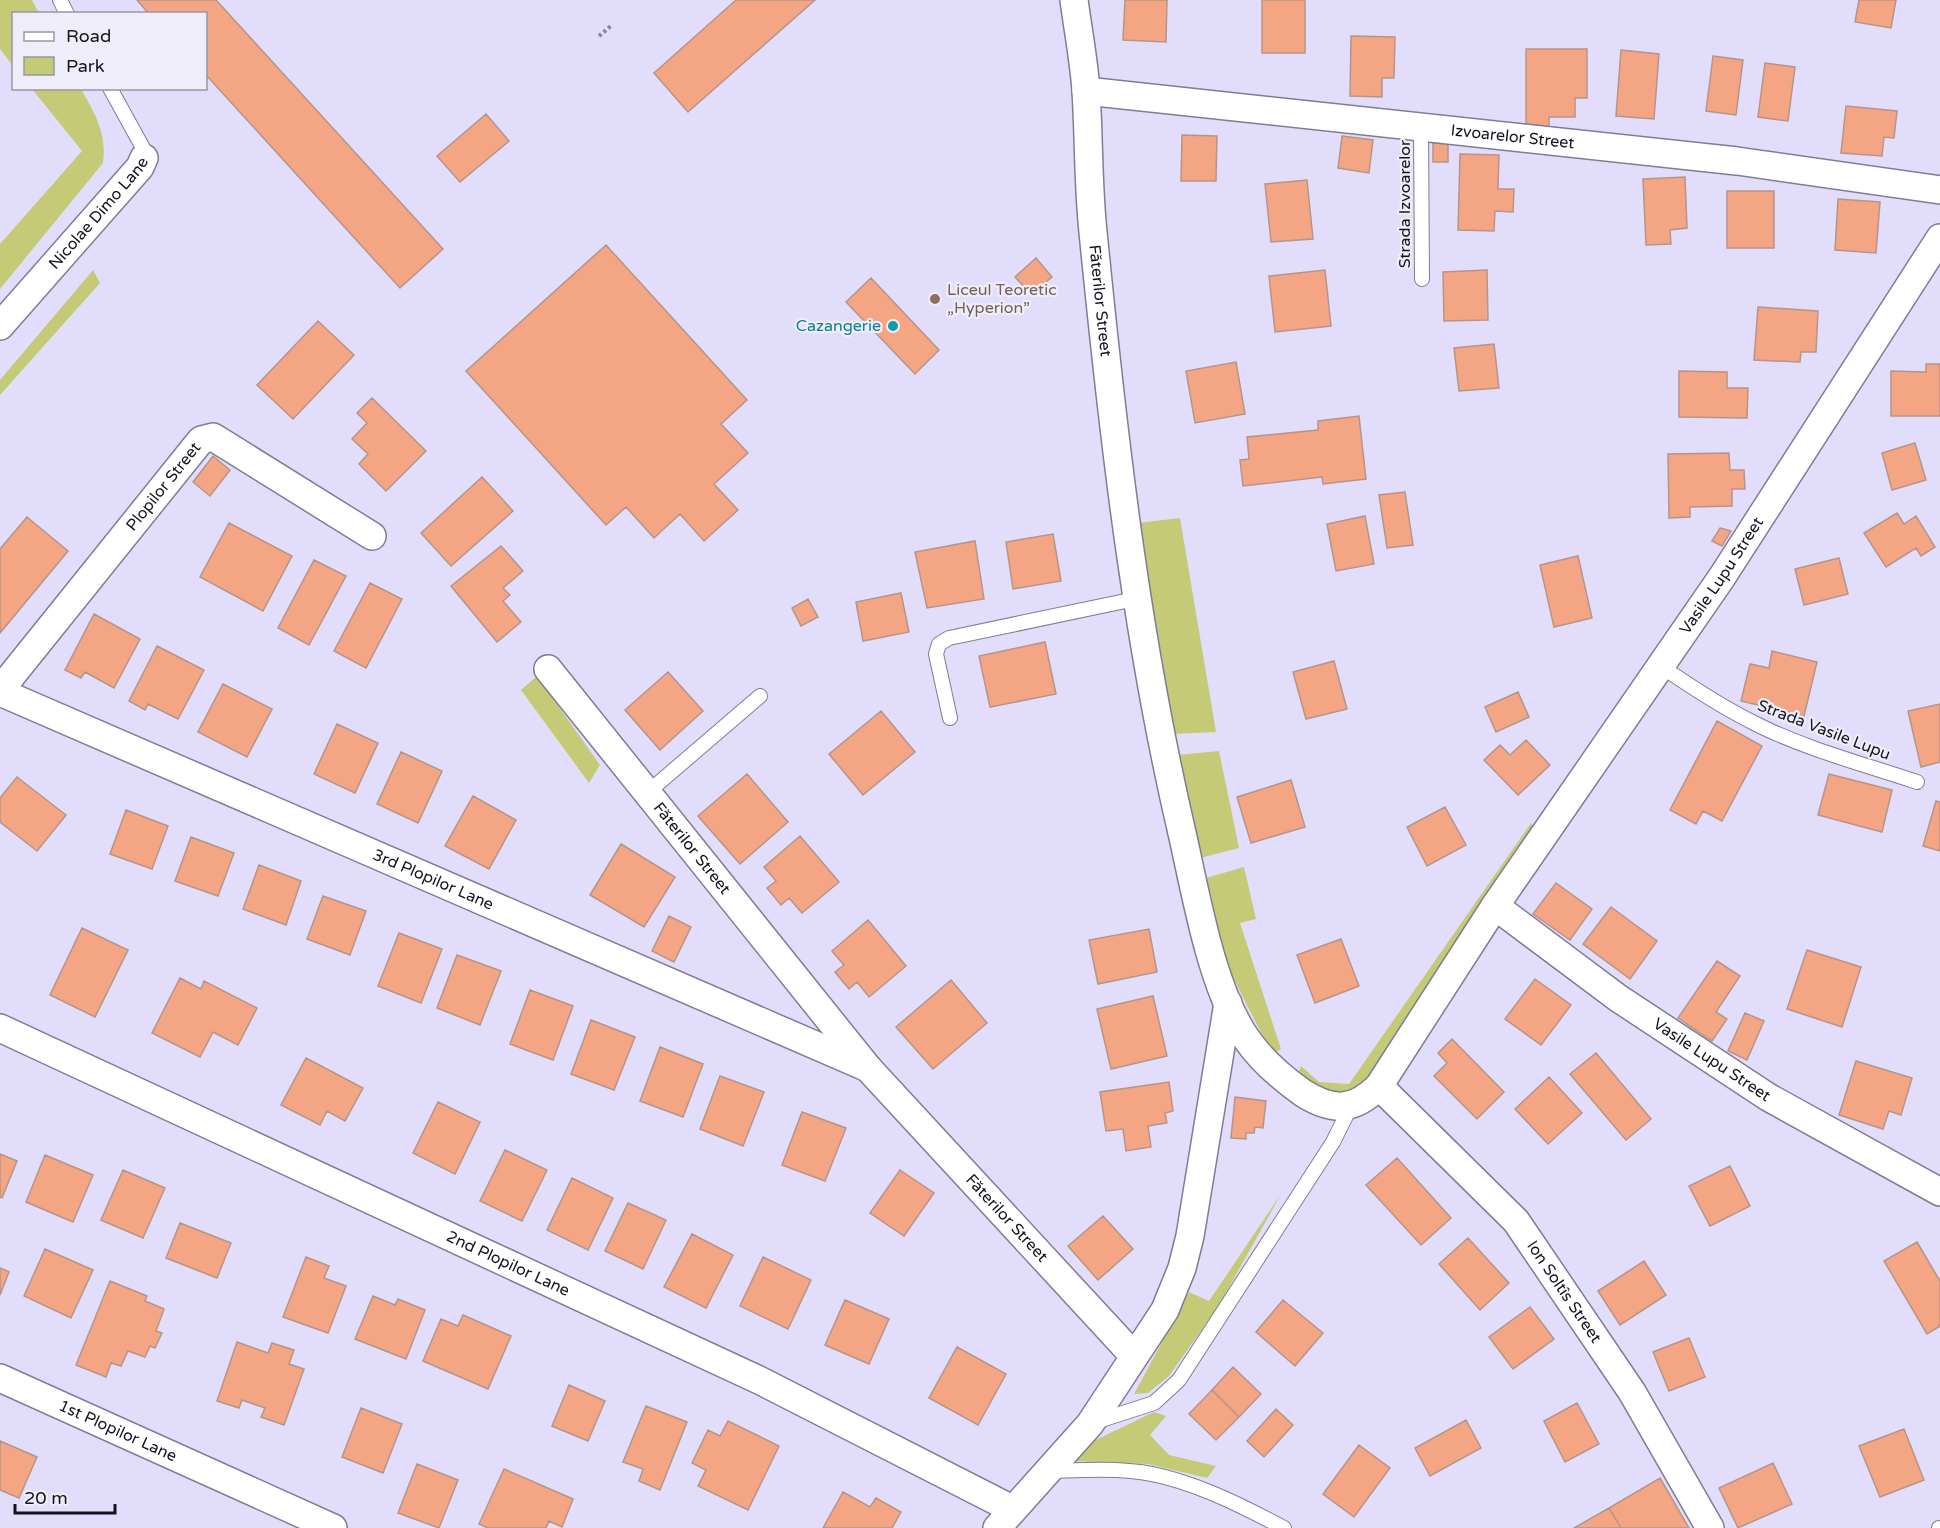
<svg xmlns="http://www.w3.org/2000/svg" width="1940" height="1528" font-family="'Varela Round',sans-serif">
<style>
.green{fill:#c5ca76}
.building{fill:#f3a584;stroke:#b59588;stroke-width:1.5}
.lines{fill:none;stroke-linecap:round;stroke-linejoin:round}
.lane-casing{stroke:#817b97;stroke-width:16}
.street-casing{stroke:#817b97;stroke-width:30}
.path{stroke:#88839a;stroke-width:4;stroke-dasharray:3 3;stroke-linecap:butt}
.lane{stroke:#fff;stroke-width:14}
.street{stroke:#fff;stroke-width:27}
.education-dot{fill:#8d6e63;stroke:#f0edfa;stroke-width:2}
.culture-dot{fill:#0f9aa8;stroke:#f0edfa;stroke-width:2}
.labels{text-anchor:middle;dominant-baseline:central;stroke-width:4.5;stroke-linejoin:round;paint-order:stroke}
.street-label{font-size:16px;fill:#15131e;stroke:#f0edfa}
.education-label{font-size:16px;fill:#785e54;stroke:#f0edfa;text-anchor:start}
.culture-label{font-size:16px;fill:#0d838f;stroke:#f0edfa;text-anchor:end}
</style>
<rect width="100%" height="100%" fill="#e3ddfc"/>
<path class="green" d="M0 0H32L39 13 14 14 13 66 0 49Z
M32 89H81C95 114 107 133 103 163L0 289V244L82 151Z
M93 270 100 283 0 395V380Z
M1180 518 1216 732 1173 734 1138 523Z
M537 676 600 765 589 783 521 690Z
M1219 751 1239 848 1200 858 1177 755Z
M1531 823 1535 829 1362 1086 1348 1094 1320 1089 1296 1080 1301 1066 1319 1082 1349 1084Z
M1244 867 1256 919 1240 923 1281 1049 1272 1054 1226 964 1206 878Z
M1281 1194 1218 1307 1169 1376 1148 1393 1134 1394 1189 1292 1209 1301Z
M1154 1412 1166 1416 1150 1435 1169 1455 1216 1466 1207 1478 1148 1464 1071 1461 1081 1447Z"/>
<path class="building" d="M137 0H216L443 249 400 288 206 75V14H149Z
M736 0H815L688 112 654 73Z
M1125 0H1167L1166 42 1123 40Z
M1262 0H1305V53H1262Z
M1859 0H1896L1891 28 1855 22Z
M1351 36 1395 37 1394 78H1382V97L1350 96Z
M1526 49H1587V98H1575V117H1549V128H1526Z
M1621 50 1659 54 1654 119 1616 116Z
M1713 56 1743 60 1736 115 1706 111Z
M1765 63 1795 67 1788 121 1758 117Z
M1846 106 1897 111 1894 138 1884 137 1882 156 1841 153Z
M486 114 509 141 460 182 437 156Z
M1182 135 1217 136 1216 181H1181Z
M1342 136 1373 140 1369 173 1338 168Z
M1433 143 1448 144V162H1433Z
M1460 154 1499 155 1498 189H1514L1513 212 1495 211 1494 231 1458 230Z
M1685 177 1687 228 1670 230 1671 244 1646 245 1643 179Z
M1307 180 1313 239 1271 242 1265 184Z
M1727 191H1774V248H1727Z
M1838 199 1880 202 1876 253 1835 250Z
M606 245 747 400 721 424 748 453 714 484 738 510 704 541 680 514 654 538 626 507 606 525 466 371Z
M1036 258 1052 277 1032 295 1015 277Z
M1325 270 1331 326 1275 332 1269 276Z
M1487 270 1488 320 1444 321 1443 272Z
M871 278 939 350 915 374 846 302Z
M1758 307 1818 311 1816 352H1801L1800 362 1754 360Z
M318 321 354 355 293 419 257 385Z
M1494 344 1499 388 1459 391 1454 348Z
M1236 362 1245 414 1195 423 1186 371Z
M1926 364H1940V416H1891V371L1926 372Z
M1679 371 1727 372V388H1748L1747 418 1679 417Z
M372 398 426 451 386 491 359 464 368 454 352 439 367 423 357 413Z
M1359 416 1366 479 1323 484 1322 477 1243 486 1240 460 1249 459 1247 437 1318 430V421Z
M1915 443 1926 480 1892 490 1882 453Z
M1729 453 1730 470H1744L1745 489H1732V506L1690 507V517L1669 518 1668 454Z
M213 456 230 470 210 496 193 482Z
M482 477 513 511 451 566 421 533Z
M1405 492 1413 545 1387 548 1379 495Z
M1897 513 1904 524 1916 516 1935 547 1921 556 1916 548 1886 567 1864 533Z
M1365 516 1374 564 1336 571 1327 524Z
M27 517 68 551 0 633V549Z
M229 523 292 556 263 611 200 577Z
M1720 528 1731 531 1722 546 1712 541Z
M1053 534 1061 581 1013 589 1006 542Z
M975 541 984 599 927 608 915 552Z
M501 546 523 571 503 588 510 595 503 601 521 622 497 642 451 586Z
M1578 556 1592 618 1554 627 1540 565Z
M1839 558 1848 594 1804 605 1795 569Z
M314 560 346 576 309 645 278 628Z
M370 583 402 599 366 668 334 651Z
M901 593 909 632 863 641 856 602Z
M808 599 818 617 801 626 792 608Z
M94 614 140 639 114 688 85 672 81 678 65 670Z
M1045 642 1056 694 990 707 979 656Z
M157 646 204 670 178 719 148 704 145 710 129 701Z
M1772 651 1817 662 1804 716 1741 701 1750 664 1769 668Z
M1334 661 1347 709 1306 719 1293 672Z
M668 672 703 711 660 750 625 710Z
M223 684 272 709 247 757 198 732Z
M1518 692 1529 717 1496 732 1485 707Z
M1940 704V762L1921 767 1908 711Z
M881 711 915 752 863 795 829 754Z
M1717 721 1762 746 1722 821 1703 811 1696 824 1670 810Z
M337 724 378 743 355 793 314 774Z
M1526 740 1550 765 1518 795 1484 760 1500 745 1510 755Z
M401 752 442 771 418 823 377 804Z
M747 774 788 822 740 864 698 816Z
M1829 774 1892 790 1882 832 1818 815Z
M17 777 66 815 37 851 0 822V798Z
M1291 780 1305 827 1251 843 1237 797Z
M473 796 516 820 489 869 445 846Z
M1936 801 1940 802V851L1923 846Z
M1445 807 1466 845 1427 866 1407 827Z
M126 810 168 826 152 869 110 854Z
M800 836 839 882 802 913 789 898 781 905 767 888 776 881 764 867Z
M191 837 234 853 218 896 175 881Z
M621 844 675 877 644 927 590 895Z
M259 865 301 881 286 925 243 909Z
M1556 883 1592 909 1570 940 1533 914Z
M323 896 366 911 350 955 307 939Z
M1611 907 1657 941 1630 979 1583 944Z
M669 916 691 927 674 962 652 951Z
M868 920 906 966 869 997 857 982 849 989 835 972 844 965 832 951Z
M82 928 128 950 95 1017 50 995Z
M1149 929 1157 972 1098 984 1089 940Z
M399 933 442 949 421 1003 378 986Z
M1341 939 1359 986 1315 1003 1297 955Z
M1807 950 1861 967 1842 1027 1787 1009Z
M457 955 501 971 480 1025 437 1008Z
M1717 961 1740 976 1716 1012 1727 1019 1712 1041 1678 1018Z
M180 978 201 989 204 981 257 1008 238 1045 213 1032 200 1057 152 1033Z
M1535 979 1571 1005 1541 1045 1505 1019Z
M951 980 987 1023 933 1069 896 1027Z
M530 990 573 1006 553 1060 510 1044Z
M1153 996 1167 1056 1111 1069 1097 1009Z
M1745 1013 1764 1021 1747 1060 1728 1051Z
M591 1020 635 1037 614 1090 571 1074Z
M1452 1039 1504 1092 1477 1119 1434 1076 1447 1063 1438 1053Z
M660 1047 703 1064 683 1117 640 1101Z
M1596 1053 1651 1119 1626 1140 1570 1074Z
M306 1058 363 1088 345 1121 327 1111 320 1125 281 1105Z
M1856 1061 1912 1078 1901 1115 1889 1111 1883 1129 1839 1115Z
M720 1076 764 1092 743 1146 700 1129Z
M1549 1077 1582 1113 1548 1144 1515 1109Z
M1169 1082 1173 1111 1165 1113 1167 1123 1148 1126 1151 1147 1126 1151 1123 1129 1106 1131 1100 1092Z
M1235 1097 1266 1101 1263 1128 1255 1127 1254 1133H1246V1139L1231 1138Z
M438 1102 480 1122 455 1174 413 1153Z
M802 1112 846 1128 825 1181 782 1165Z
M505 1150 547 1170 522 1221 480 1201Z
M0 1154 17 1161 2 1198 0 1197Z
M45 1155 93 1175 73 1222 26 1202Z
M1397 1158 1451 1218 1421 1245 1366 1185Z
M1730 1166 1750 1206 1710 1226 1689 1186Z
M123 1170 165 1188 143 1238 101 1220Z
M900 1170 934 1193 904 1236 870 1213Z
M572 1178 613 1198 588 1250 547 1230Z
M628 1203 666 1220 643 1269 605 1251Z
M1103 1216 1133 1249 1098 1280 1068 1246Z
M180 1223 231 1243 217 1278 166 1258Z
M692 1234 733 1255 706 1308 664 1287Z
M1468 1238 1509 1283 1480 1310 1439 1264Z
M1917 1242 1940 1281V1326L1927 1334 1884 1261Z
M45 1249 93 1270 71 1318 24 1296Z
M306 1257 329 1266 324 1278 346 1286 328 1333 283 1317Z
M763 1257 811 1280 788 1329 740 1306Z
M1644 1261 1666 1295 1620 1325 1598 1291Z
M0 1268 9 1272 0 1295Z
M110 1281 147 1296 145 1301 164 1309 156 1331 162 1333 155 1348 150 1346 145 1357 128 1351 121 1366 111 1363 106 1377 76 1365Z
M373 1296 395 1305 398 1299 425 1310 406 1359 355 1339Z
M845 1300 889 1319 869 1364 825 1345Z
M1283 1300 1323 1333 1295 1366 1256 1332Z
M1530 1307 1554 1339 1513 1369 1489 1337Z
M463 1315 511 1336 488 1389 423 1361 441 1319 458 1326Z
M1689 1338 1705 1377 1669 1391 1653 1352Z
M237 1342 268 1353 272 1343 294 1350 289 1364 304 1369 284 1425 261 1417 265 1408 242 1400 239 1408 217 1401Z
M957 1347 1006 1374 978 1425 929 1398Z
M1233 1367 1261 1394 1239 1417 1212 1390Z
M569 1385 605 1401 588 1441 552 1426Z
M1212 1390 1239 1417 1216 1440 1189 1414Z
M1577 1403 1599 1444 1565 1462 1544 1421Z
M646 1406 687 1422 660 1490 639 1481 643 1469 623 1462Z
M361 1408 402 1424 383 1473 342 1457Z
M1276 1409 1293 1425 1264 1457 1247 1441Z
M1466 1420 1481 1448 1430 1476 1415 1448Z
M728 1421 779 1446 748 1510 698 1486 706 1470 692 1463 708 1430 720 1436Z
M1904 1429 1924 1480 1880 1497 1859 1446Z
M0 1441 37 1457 19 1498 0 1490Z
M1359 1445 1390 1468 1354 1517 1323 1494Z
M1773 1463 1792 1504 1738 1528 1719 1488Z
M417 1464 458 1480 439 1528 398 1513Z
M504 1469 573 1499 562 1527 549 1521 546 1528H488L479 1524Z
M1660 1478 1689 1528H1621L1609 1508Z
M843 1492 870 1507 876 1498 901 1512 892 1528H823Z
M1609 1508 1621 1528H1574Z"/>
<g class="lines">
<defs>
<path id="lane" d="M60 0 67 14
M110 88 143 148 144 158
M1421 128 1422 279
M1661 666C1691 687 1722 707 1756 724 1806 749 1863 764 1917 782
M950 718 936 654 939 644 949 638 1135 599
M647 793 760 696
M1095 1422 1154 1403 1179 1380 1333 1142 1351 1106
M1050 1471C1088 1470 1128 1467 1165 1477 1207 1488 1246 1508 1284 1528
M1939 1528H1940"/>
<g id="street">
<path id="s1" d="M1074 0C1078 30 1084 61 1086 91 1089 138 1088 185 1093 232 1113 434 1136 636 1182 833 1196 894 1211 987 1246 1038 1260 1059 1282 1078 1303 1093 1333 1112 1354 1111 1379 1086L1495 906 1722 577 1940 238"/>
<path id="s2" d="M1086 91 1737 161 1940 190"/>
<path id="s3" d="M0 326 140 167 144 158"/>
<path id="s4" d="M548 669 868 1068 1134 1356"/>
<path id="s5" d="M0 690 201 440 213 437 372 536"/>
<path id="s6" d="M0 692 868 1068"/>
<path id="s7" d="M1495 906 1618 998 1768 1097 1940 1192"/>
<path id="s8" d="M0 1028 761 1381 1012 1509"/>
<path id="s9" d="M1379 1086 1516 1221 1632 1392 1710 1528"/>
<path id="s10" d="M0 1378 333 1528"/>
<path d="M997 1528 1090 1424 1165 1310 1182 1268 1190 1236 1228 1003"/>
</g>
</defs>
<use href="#lane" class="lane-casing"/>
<use href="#street" class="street-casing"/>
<path class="path" d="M599 36 612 25"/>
<use href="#lane" class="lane"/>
<use href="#street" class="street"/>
</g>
<circle class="education-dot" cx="935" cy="299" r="6"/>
<circle class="culture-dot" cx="893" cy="326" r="6"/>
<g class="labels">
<g class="street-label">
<text stroke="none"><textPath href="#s2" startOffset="429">Izvoarelor Street</textPath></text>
<text transform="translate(1405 204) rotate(-90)">Strada Izvoarelor</text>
<text stroke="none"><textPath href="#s3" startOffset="150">Nicolae Dimo Lane</textPath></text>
<text stroke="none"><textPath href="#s1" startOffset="302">Făterilor Street</textPath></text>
<text stroke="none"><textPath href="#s5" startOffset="261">Plopilor Street</textPath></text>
<text stroke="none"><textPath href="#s1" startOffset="1836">Vasile Lupu Street</textPath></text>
<text transform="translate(1824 730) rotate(21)">Strada Vasile Lupu</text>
<text stroke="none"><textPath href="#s4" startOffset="230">Făterilor Street</textPath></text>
<text stroke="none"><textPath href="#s6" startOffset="472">3rd Plopilor Lane</textPath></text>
<text stroke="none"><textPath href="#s7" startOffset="266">Vasile Lupu Street</textPath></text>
<text stroke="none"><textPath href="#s4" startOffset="716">Făterilor Street</textPath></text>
<text stroke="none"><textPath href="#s8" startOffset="560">2nd Plopilor Lane</textPath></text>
<text stroke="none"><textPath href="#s9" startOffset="278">Ion Soltîs Street</textPath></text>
<text stroke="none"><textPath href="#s10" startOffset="129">1st Plopilor Lane</textPath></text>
</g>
<g class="education-label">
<text x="947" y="290">Liceul Teoretic<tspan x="947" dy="18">„Hyperion”</tspan></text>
</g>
<g class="culture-label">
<text x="881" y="326">Cazangerie</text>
</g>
</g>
<rect x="12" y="12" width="195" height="78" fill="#f0edfa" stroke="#9896a2" stroke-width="1.5"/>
<rect x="24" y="32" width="30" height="9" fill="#ffffff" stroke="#9896a2" stroke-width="1.5"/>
<text x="66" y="42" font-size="18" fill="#15131e">Road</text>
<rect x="24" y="57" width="30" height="18" fill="#c5ca76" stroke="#9896a2" stroke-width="1.5"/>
<text x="66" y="72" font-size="18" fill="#15131e">Park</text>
<path d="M15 1504v9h100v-9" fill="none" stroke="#15131e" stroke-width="3"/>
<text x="24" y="1504" font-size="18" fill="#15131e" stroke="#f0edfa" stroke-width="4.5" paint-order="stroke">20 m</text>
</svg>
